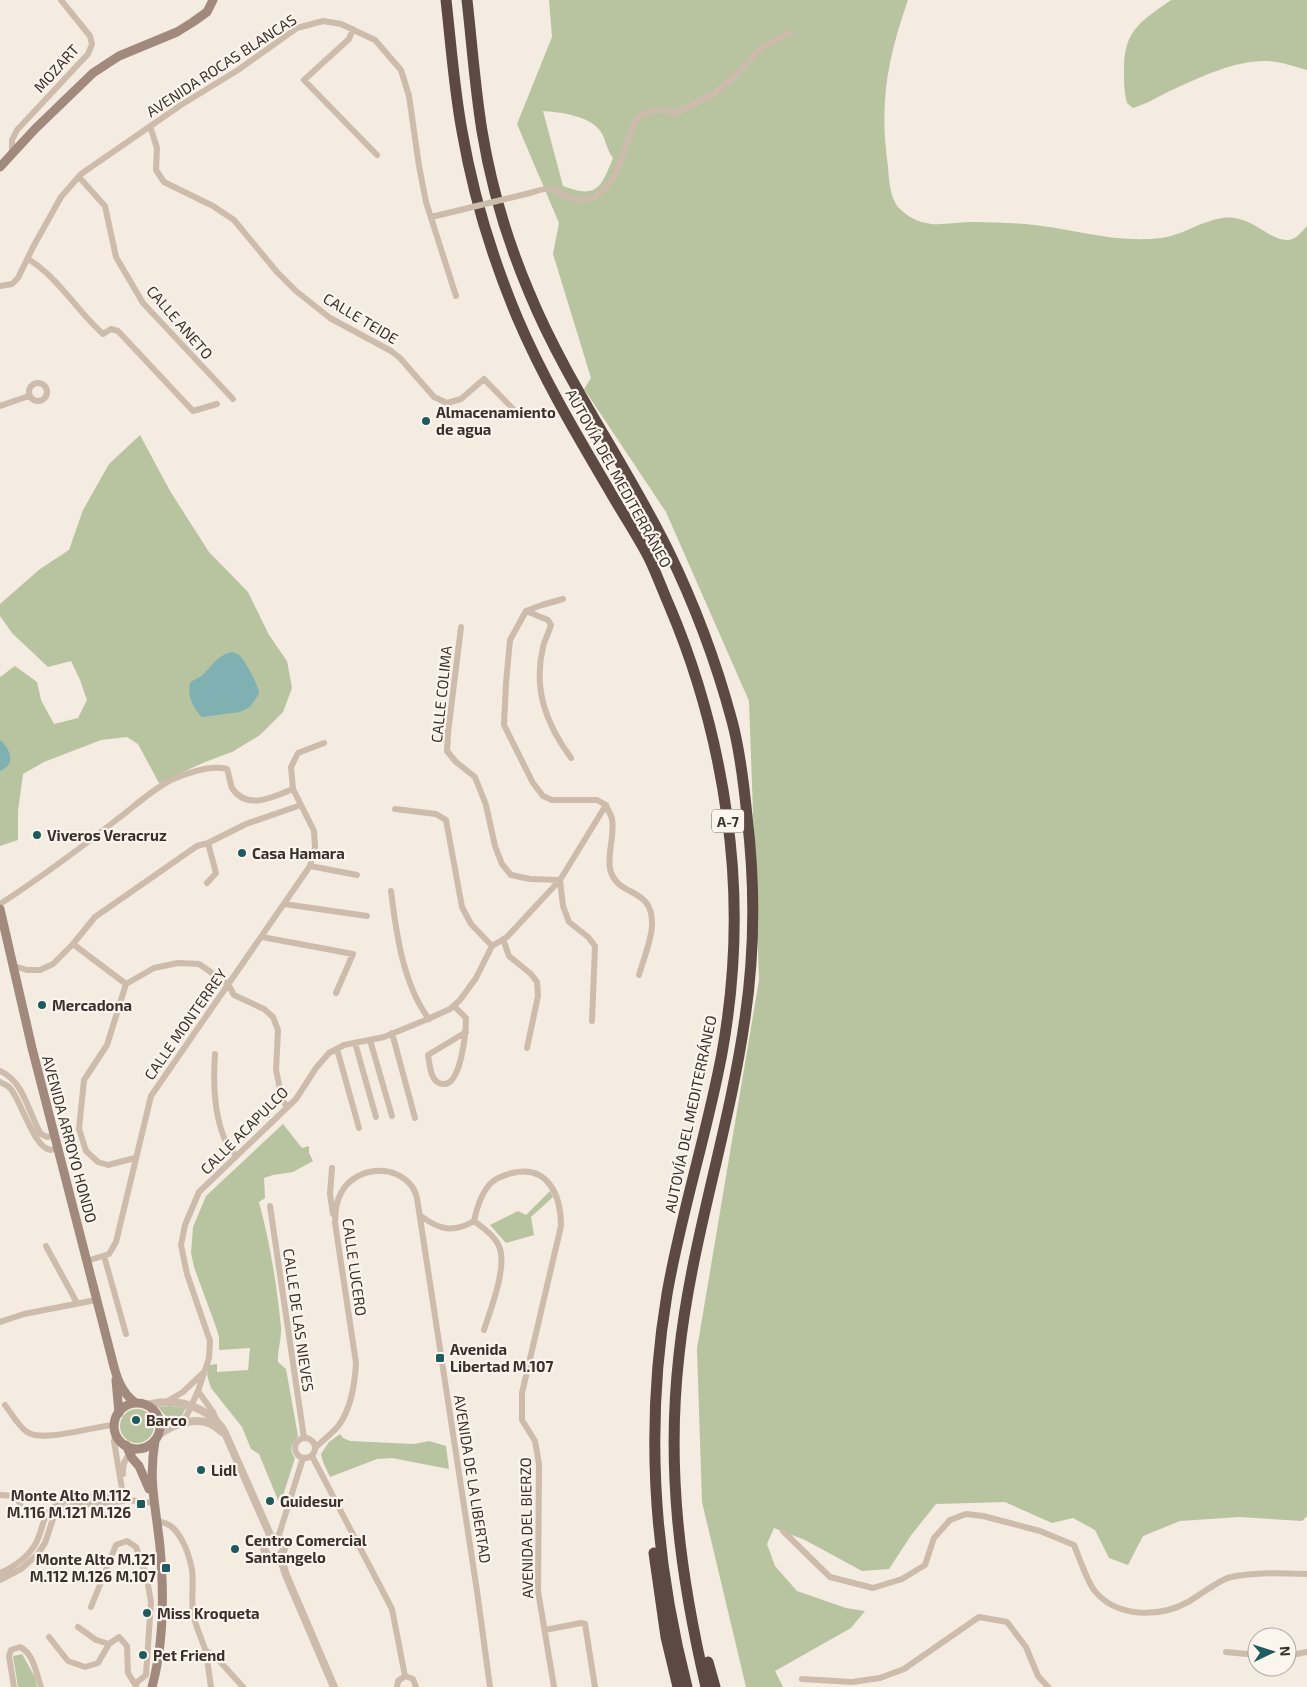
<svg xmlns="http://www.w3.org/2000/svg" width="1307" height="1687" font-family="'Exo 2',sans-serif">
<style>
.green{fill:#b8c4a0;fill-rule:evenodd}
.water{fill:#7fb0b2}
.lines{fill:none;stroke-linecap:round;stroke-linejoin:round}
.minor{stroke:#cdbbac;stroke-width:6}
.tertiary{stroke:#cdbbac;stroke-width:8}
.secondary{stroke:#a18a7d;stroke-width:9}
.motorway{stroke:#5c4a42;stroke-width:11}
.minor-bridge{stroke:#cdbbac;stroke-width:6}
.poi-dot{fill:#1f5a5e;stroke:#fbf5ee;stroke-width:2}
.labels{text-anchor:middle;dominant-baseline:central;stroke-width:4.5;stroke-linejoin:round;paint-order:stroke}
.shield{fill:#fbf5ee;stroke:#756b66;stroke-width:1}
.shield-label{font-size:14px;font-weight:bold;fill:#3b302b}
.street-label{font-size:15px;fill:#3b302b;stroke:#fbf5ee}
.poi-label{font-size:15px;font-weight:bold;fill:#3b302b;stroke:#fbf5ee;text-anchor:start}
</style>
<rect width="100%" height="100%" fill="#f4ebe1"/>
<path class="green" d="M549 0H908C887 60 879 104 888 167 889 180 890 197 898 207 907 217 918 222 931 224 945 225 959 222 973 222 991 222 1008 223 1026 224 1070 228 1117 244 1161 238 1183 235 1201 221 1223 218 1252 214 1269 242 1289 240 1297 239 1302 231 1307 226V1516L1302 1521 1239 1517 1180 1521 1143 1536 1128 1565 1109 1558 1095 1530 1073 1518 1052 1523 1005 1502 936 1504 912 1534 889 1569 862 1571 805 1540 774 1528 767 1544 775 1566 797 1591 846 1608 865 1611 851 1628 775 1671 783 1687H746L702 1502 697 1349 759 980 749 701 666 512 584 389 591 378 553 254 559 223 517 124 552 37ZM543 111C560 112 591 116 601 132 606 140 607 151 613 158 601 188 597 199 563 186Z
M1171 0H1307V70C1293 66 1279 61 1265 61 1233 61 1201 77 1172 90 1159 96 1147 104 1133 108L1127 103C1124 92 1124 81 1124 69 1124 29 1142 21 1171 0Z
M140 435 170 491 209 552 248 592 269 635 287 661 292 688 283 712 260 735 232 752 205 762 159 783 138 744 127 737 101 740 44 762 23 774 18 811V840L0 846V677L15 666 37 682 41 700 54 724 78 718 87 700 80 680 71 661 48 667 12 633 0 616V604L40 569 69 550 83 510 109 464Z
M283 1124 302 1148 309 1146V1153L313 1161 293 1172 273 1175 264 1178 265 1198 259 1202C270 1243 277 1286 281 1327 282 1339 277 1350 278 1362L286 1369 298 1436C292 1443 288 1450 295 1458L280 1505 259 1454 251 1449 242 1427 211 1388 207 1375 209 1365 217 1364V1372L248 1370 250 1348 219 1350V1337L216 1327 194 1267 191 1253 193 1227 206 1196Z
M550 1191 553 1197 531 1217 534 1235 506 1243 490 1225 518 1211 526 1215Z
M170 1406 186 1408 181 1417 166 1425 165 1415 158 1407Z
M120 1426a17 17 0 1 1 34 0a17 17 0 1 1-34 0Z
M340 1434 343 1438 350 1441 414 1444 429 1441 446 1446 449 1469 392 1458 377 1459 330 1477 323 1462 321 1454 329 1442Z
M22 1654 35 1677 37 1687H18L13 1656Z"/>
<path class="water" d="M232 652C233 652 238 654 239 655 245 660 259 686 259 694L250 707 240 712 202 717C193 708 187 696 190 683 193 680 196 679 200 677 212 668 216 655 232 652Z
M0 740C11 749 16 765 0 771Z"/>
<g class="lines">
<path class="minor" d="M353 29 349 39 304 80 377 155
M150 126 157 148 156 170 164 182 213 206 234 220 277 272 296 291 330 318 391 351 400 358 434 397 447 403 461 399 484 379 518 414
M12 154V140L17 130 88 54 92 44 90 36 61 0
M79 177 105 206 116 257 143 303 233 399
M530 193C535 192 543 188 549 189 558 191 566 197 575 199 613 206 624 150 634 123 645 109 660 107 676 113L715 93 734 77 763 46 790 33
M431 217 452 212
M28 259C58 277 77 311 103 334L111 329 118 331 193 411 217 404
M0 286 12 284 18 278 33 247 61 197 81 174 181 105 238 70 297 28 323 21 341 24 375 40 401 70 409 96 419 166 426 202 456 296
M29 392a9 9 0 1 1 18 0a9 9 0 1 1-18 0Z
M0 406 29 396
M526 611 510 640 506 683 504 725 533 783 543 796 552 800H597L606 805
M526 611 548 620 551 625C549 632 545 639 543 647 533 689 546 724 571 758
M526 611 542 605 563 599
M461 627 448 733 447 751 456 762 475 777 486 805 495 846 502 864 511 875 530 879 560 880 563 906 569 922 588 937 595 946 592 1021
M293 789 291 767 298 753 324 743
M606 805C608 810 611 815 612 819 615 835 607 854 610 869 617 898 652 886 652 923 653 936 643 961 639 975
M395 809 436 814 446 820 462 907 471 924 492 946
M310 866 357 875
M207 883 216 873 208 843
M391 891C396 932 403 985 429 1019
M0 904C40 878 78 850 115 821 134 807 150 791 171 780 187 773 210 764 227 769 229 774 230 783 232 788 247 811 274 797 293 789L314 831 315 848 310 866 151 1096 116 1242 109 1254 87 1261
M284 904 367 916
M262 937 353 954 336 993
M503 939 509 956 531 974 537 982 538 996 527 1048
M73 944 126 984 154 968 178 963 199 964 228 984 234 995 264 1009 273 1017 278 1030 276 1070 282 1099 287 1107
M14 966 27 970H40L53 964 73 944 95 917 197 846 208 843 246 824 301 805
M126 984 107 1045 84 1080 79 1129 86 1151 98 1162 108 1165 135 1158
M454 1006 466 1018C466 1032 461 1086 443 1084 430 1083 430 1065 428 1055L466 1032
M392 1033 415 1118
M370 1040 392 1116
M355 1043 376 1117
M337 1049 359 1128
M215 1054C213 1082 214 1114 225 1140 228 1145 232 1151 236 1156
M0 1071C25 1082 28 1113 41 1134L47 1137 55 1135
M0 1082C3 1084 8 1085 10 1088 21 1100 34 1149 51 1150 52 1150 57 1148 58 1148
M332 1168 330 1194 333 1214
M270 1206 304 1438
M421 1216C439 1230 454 1233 474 1221 477 1207 481 1193 491 1183 497 1177 505 1175 512 1173 549 1164 561 1197 561 1226L522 1393V1420L535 1441 539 1464 538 1591 554 1687
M474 1221C485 1229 499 1239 501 1253 504 1276 491 1308 484 1330
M46 1246 77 1303
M104 1256 126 1334
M0 1322 24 1314 96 1300
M198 1391 213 1412 217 1421
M166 1402 183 1392 203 1373
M5 1405C12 1414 18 1426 27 1432 44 1443 93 1426 115 1425
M180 1423 187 1415 198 1391 209 1358 210 1341 187 1274 181 1245 185 1225 199 1192 296 1099 316 1068 329 1053 344 1045 384 1037 428 1019 450 1009 460 1000 476 978 492 946 507 937 560 880 606 805
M295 1448a10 10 0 1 1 20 0a10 10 0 1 1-20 0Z
M316 1447C323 1440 333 1433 339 1425 351 1408 355 1383 356 1363L335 1223C335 1213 336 1202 341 1193 354 1167 396 1162 413 1188 415 1191 416 1195 417 1198L477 1591 490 1687
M312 1456 392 1609 405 1676
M123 1474C122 1461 127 1456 137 1449
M0 1495 16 1496 20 1504
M157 1522C178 1520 189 1553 192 1570 194 1584 191 1599 193 1613 195 1625 201 1637 205 1649 208 1661 209 1675 211 1687
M783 1531 830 1577 873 1588 902 1579 925 1565 934 1538 950 1520 966 1514 983 1516 1040 1531 1074 1545C1079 1557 1087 1581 1094 1590 1116 1618 1159 1618 1188 1602 1199 1596 1220 1579 1231 1577 1255 1572 1282 1573 1307 1574
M278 1538 303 1458
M0 1573C14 1567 28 1557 36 1543 46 1523 40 1511 65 1501 83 1493 105 1499 123 1495L114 1441 116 1433
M0 1580 21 1569 37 1555 45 1543 54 1516 57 1511 74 1505 117 1502 128 1500 153 1503
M91 1607 116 1545 127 1541 136 1547 147 1579 151 1602 146 1675 136 1683
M78 1627 96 1640 109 1644
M545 1630 581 1623 585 1624 595 1687
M49 1637 68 1661 85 1667 98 1663 109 1644 119 1637 127 1646 128 1673 136 1686
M205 1650 215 1656 243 1687
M1226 1652 1257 1655
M1287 1656 1307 1652
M802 1679 852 1682 880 1678 904 1669 979 1617 1007 1622 1026 1647 1038 1676 1048 1687
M14 1687 9 1656 11 1650 20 1647C34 1654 36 1673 41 1687
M397 1687 398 1681 405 1676 413 1679 416 1687"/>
<path class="tertiary" d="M146 1405C153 1404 159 1402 166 1402 188 1401 215 1413 225 1433L271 1537
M158 1435C177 1422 204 1413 222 1432
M264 1547a10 10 0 1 1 20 0a10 10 0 1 1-20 0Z
M280 1556 286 1575 334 1687"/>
<path class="secondary" d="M0 167 35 129 93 73 119 56 177 32 193 22 207 12 213 0
M0 909 32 1048 112 1359C116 1376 121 1393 136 1403
M116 1380 119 1413
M114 1426a23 23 0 1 1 46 0a23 23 0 1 1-46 0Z
M126 1445 132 1458 139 1466 149 1489
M152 1687C164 1643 164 1592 160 1547 156 1507 148 1481 155 1441"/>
<path class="motorway" d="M446 0C451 44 454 88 462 131 473 195 492 257 517 317 542 376 575 432 608 488 621 511 636 533 648 556 656 572 662 589 669 605 698 673 717 743 727 816 738 894 736 976 722 1053 707 1134 681 1213 667 1294 645 1425 654 1559 687 1687
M467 0C472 44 475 88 482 131 491 186 507 240 529 292 566 382 624 461 667 548 694 603 716 661 732 721 740 751 744 785 747 816 755 883 755 951 745 1018 729 1132 691 1241 679 1355 666 1470 680 1575 706 1687
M654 1553 666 1637 678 1687
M708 1662 715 1687"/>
<path class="minor-bridge" d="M452 212 530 193"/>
</g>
<g class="poi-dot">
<circle cx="426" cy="421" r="5"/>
<circle cx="37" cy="835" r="5"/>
<circle cx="242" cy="853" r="5"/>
<circle cx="42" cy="1005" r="5"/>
<rect x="435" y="1353" width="10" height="10" rx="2.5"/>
<circle cx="136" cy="1420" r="5"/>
<circle cx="201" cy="1470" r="5"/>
<circle cx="270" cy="1501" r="5"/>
<rect x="136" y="1499" width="10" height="10" rx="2.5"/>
<circle cx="235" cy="1549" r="5"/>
<rect x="161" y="1563" width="10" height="10" rx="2.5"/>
<circle cx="147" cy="1613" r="5"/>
<circle cx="143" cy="1655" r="5"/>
</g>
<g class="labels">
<rect class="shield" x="712" y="809.5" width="32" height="23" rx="4"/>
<g class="shield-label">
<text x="728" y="821">A-7</text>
</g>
<g class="street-label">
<text transform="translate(221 65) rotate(-33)">AVENIDA ROCAS BLANCAS</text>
<text transform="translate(56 68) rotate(-48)">MOZART</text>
<text transform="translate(361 318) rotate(31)">CALLE TEIDE</text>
<text transform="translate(180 322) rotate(49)">CALLE ANETO</text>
<text transform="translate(619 478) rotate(61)">AUTOVÍA DEL MEDITERRÁNEO</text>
<text transform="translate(441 694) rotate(-84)">CALLE COLIMA</text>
<text transform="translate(185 1024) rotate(-55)">CALLE MONTERREY</text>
<text transform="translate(690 1114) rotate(-78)">AUTOVÍA DEL MEDITERRÁNEO</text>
<text transform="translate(244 1130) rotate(-45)">CALLE ACAPULCO</text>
<text transform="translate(70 1139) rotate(75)">AVENIDA ARROYO HONDO</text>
<text transform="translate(355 1267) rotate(82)">CALLE LUCERO</text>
<text transform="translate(299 1320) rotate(82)">CALLE DE LAS NIEVES</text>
<text transform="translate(473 1479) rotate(81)">AVENIDA DE LA LIBERTAD</text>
<text transform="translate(526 1528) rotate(-91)">AVENIDA DEL BIERZO</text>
</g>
<g class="poi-label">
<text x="436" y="412">Almacenamiento<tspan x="436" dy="17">de agua</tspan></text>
<text x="47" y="835">Viveros Veracruz</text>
<text x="252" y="853">Casa Hamara</text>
<text x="52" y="1005">Mercadona</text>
<text x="450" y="1349">Avenida<tspan x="450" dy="17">Libertad M.107</tspan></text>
<text x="146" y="1420">Barco</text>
<text x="211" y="1470">Lidl</text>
<text x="131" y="1495" text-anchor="end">Monte Alto M.112<tspan x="131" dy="17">M.116 M.121 M.126</tspan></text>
<text x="280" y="1501">Guidesur</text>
<text x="245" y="1540">Centro Comercial<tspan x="245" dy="17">Santangelo</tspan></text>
<text x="156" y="1559" text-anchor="end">Monte Alto M.121<tspan x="156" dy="17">M.112 M.126 M.107</tspan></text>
<text x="157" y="1613">Miss Kroqueta</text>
<text x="153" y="1655">Pet Friend</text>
</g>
</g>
<g transform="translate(1272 1652) rotate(86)"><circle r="24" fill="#fbf5ee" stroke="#aea6a0"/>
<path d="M0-4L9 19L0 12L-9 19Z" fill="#1f5a5e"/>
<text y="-8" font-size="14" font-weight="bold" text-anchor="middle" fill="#3b302b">N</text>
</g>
</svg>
